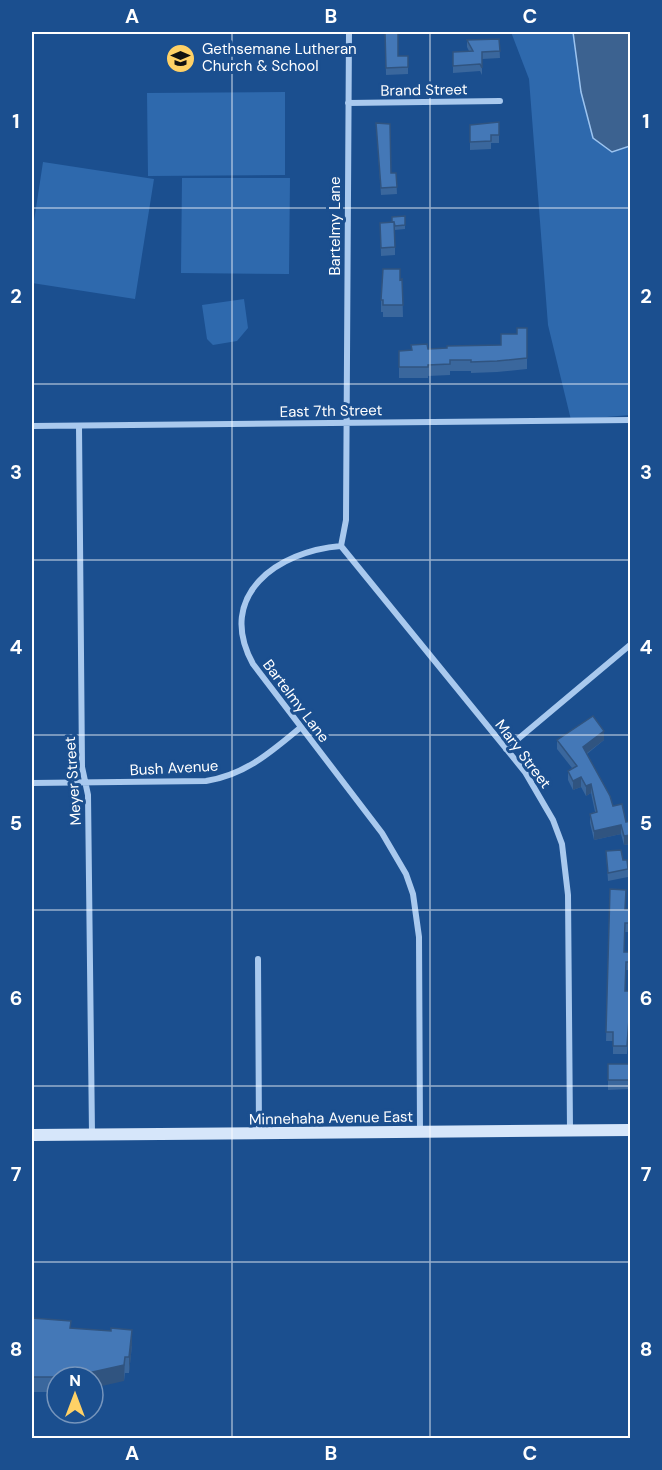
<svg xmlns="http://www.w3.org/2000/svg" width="662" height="1470" font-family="'DM Sans',sans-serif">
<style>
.green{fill:#2e69ad}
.water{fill:#3c6290;stroke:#9cc4f0;stroke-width:1.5}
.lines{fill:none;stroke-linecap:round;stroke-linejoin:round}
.minor{stroke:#a9c9ee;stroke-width:6}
.secondary{stroke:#d6e6fa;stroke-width:12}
.wall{fill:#3a679d}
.shaded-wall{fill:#305480}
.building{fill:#4478b7;stroke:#305480;stroke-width:1.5}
.grid{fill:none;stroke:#fff;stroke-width:1.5;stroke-opacity:0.55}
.labels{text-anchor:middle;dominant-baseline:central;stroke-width:6;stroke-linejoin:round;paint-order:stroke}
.poi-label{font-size:15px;fill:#fff;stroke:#1b4f8f;text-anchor:start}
.street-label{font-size:15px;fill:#fff;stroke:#1b4f8f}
.neatline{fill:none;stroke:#fff;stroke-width:2}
.grid-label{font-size:20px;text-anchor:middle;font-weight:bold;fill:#fff}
</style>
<rect width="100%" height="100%" fill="#1b4f8f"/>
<path class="green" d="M511 32H630V415L571 420 548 325 529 79Z
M285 92V175L148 176 147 93Z
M43 162 154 179 135 299 32 283V234Z
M182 178H290L289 274 181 273Z
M244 299 248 328 237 341 213 345 207 339 202 305Z"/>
<path class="water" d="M573 32H630V146L612 152 593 138 581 92Z"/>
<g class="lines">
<path class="minor" d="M348 103 500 101
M32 426 630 420
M79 426 82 767 88 795 92 1134
M341 546C278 551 215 595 253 664L382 833 406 874 413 894 419 937 420 1131
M341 546 525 772 553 820 562 844 568 895 570 1130
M341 546 346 520 349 32
M506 749 630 645
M32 783 206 781C245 775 271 752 301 727
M258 959 259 1133"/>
<path class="secondary" d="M32 1135 630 1130"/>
</g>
<path class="wall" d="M385 32 398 56H408V74L386 75Z
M499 39 500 58 482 59V75L480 71 453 73V52L469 51 467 47V40Z
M499 122V143H491V149L470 150V125Z
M376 123 391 173H396L397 194 381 195Z
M405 216V229L395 230V255L381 256 380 223 392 222Z
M402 279 403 317H383V312H381V300L400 280Z
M527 328V369L497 372 471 373V371H450V375L428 376V378H399V351L501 345Z
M557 740H604L587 754 613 806 626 822 630 821V844L624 845 621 834 594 840 590 823V814L595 812 591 793 586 796 581 787 573 790 568 780V771L572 768 557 749Z
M606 851 623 860 628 869V877L608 881Z
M610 889 626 909H629V932H625L624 952H630V970H626L625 991H630V1013L627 1054H613V1041H606Z
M630 1059V1089L608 1090V1064H629Z
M32 1318 132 1345 129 1373H125L124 1381 93 1377H57V1392H32Z"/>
<path class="shaded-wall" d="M604 731V740L583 756V747Z
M581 777V787L573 790V781Z
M591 784V793L586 796V786Z
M621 825V834L594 840V831Z
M630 835V844L624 845V836Z
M132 1330V1345L129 1373V1357Z
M125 1357 124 1381 93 1388V1377H70Z"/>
<path class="building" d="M385 32H398V56H408V67L386 68Z
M499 39 500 51 482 52V68L480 64 453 66V52L473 51 467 40Z
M499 122V135H491V141L470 142V125Z
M376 123 390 124 391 173H396L397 187 381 188Z
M405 216V225L395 226 394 222H392V217Z
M394 222 395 247 381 248 380 223Z
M383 269H400V280L402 279 403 305H383V300H381Z
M517 328H527V358L497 361 471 362V360H450V364L428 365V367H399V351L412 350 411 345 427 344 428 349 447 348V346L501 345V334H517Z
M593 716 604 731 583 747 610 796 613 806 622 804 626 822 630 821V835L624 836 621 825 594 831 590 814 597 812 591 784 586 786 581 777 573 781 568 771 577 766 557 740Z
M621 850 623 860H627L628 869 608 873 606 851Z
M610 889 626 890 625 909H629V923H625L624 952H630V962H626L625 991H630V1005L627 1046H613V1032H606Z
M629 1059H630V1080H608V1064H629Z
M32 1318 71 1321 70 1328 111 1331V1328L132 1330 129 1357H125L124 1365 70 1377H32Z"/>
<path class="grid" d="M232 32V1438M430 32V1438M32 208H630M32 384H630M32 560H630M32 735H630M32 910H630M32 1086H630M32 1262H630"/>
<defs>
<symbol id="school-disc" viewBox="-11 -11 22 22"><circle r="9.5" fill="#ffd166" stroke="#1b4f8f"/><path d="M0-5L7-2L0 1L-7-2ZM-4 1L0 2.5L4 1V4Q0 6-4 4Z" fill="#111"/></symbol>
</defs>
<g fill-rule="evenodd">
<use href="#school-disc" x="164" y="42" width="33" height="33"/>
</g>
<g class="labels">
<g class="poi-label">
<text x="202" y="49">Gethsemane Lutheran<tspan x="202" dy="17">Church &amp; School</tspan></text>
</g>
<g class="street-label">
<text transform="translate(424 90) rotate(-1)">Brand Street</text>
<text transform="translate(335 226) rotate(-90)">Bartelmy Lane</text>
<text transform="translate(331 411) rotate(-1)">East 7th Street</text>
<text transform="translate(296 701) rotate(53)">Bartelmy Lane</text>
<text transform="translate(523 754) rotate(53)">Mary Street</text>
<text transform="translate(174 768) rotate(-3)">Bush Avenue</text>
<text transform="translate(73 781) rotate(-94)">Meyer Street</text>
<text transform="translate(331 1118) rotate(-1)">Minnehaha Avenue East</text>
</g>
</g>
<rect width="662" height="1470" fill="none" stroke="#1b4f8f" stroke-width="66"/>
<g transform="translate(75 1395)"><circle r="28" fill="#1b4f8f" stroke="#7695bc" stroke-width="1.5"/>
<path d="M0-4.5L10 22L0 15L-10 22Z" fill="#ffd166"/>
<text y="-9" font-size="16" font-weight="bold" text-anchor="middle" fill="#ffffff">N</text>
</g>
<rect x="33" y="33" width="596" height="1404" class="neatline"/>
<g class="grid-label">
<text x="132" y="23">A</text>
<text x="331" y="23">B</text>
<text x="530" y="23">C</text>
<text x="16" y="128">1</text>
<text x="646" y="128">1</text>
<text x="16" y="303">2</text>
<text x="646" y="303">2</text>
<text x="16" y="479">3</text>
<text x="646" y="479">3</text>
<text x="16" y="654">4</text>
<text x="646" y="654">4</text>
<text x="16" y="830">5</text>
<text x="646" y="830">5</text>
<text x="16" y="1005">6</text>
<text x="646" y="1005">6</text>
<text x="16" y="1181">7</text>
<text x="646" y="1181">7</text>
<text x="16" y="1356">8</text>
<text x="646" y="1356">8</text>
<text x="132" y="1460">A</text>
<text x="331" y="1460">B</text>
<text x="530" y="1460">C</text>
</g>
</svg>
